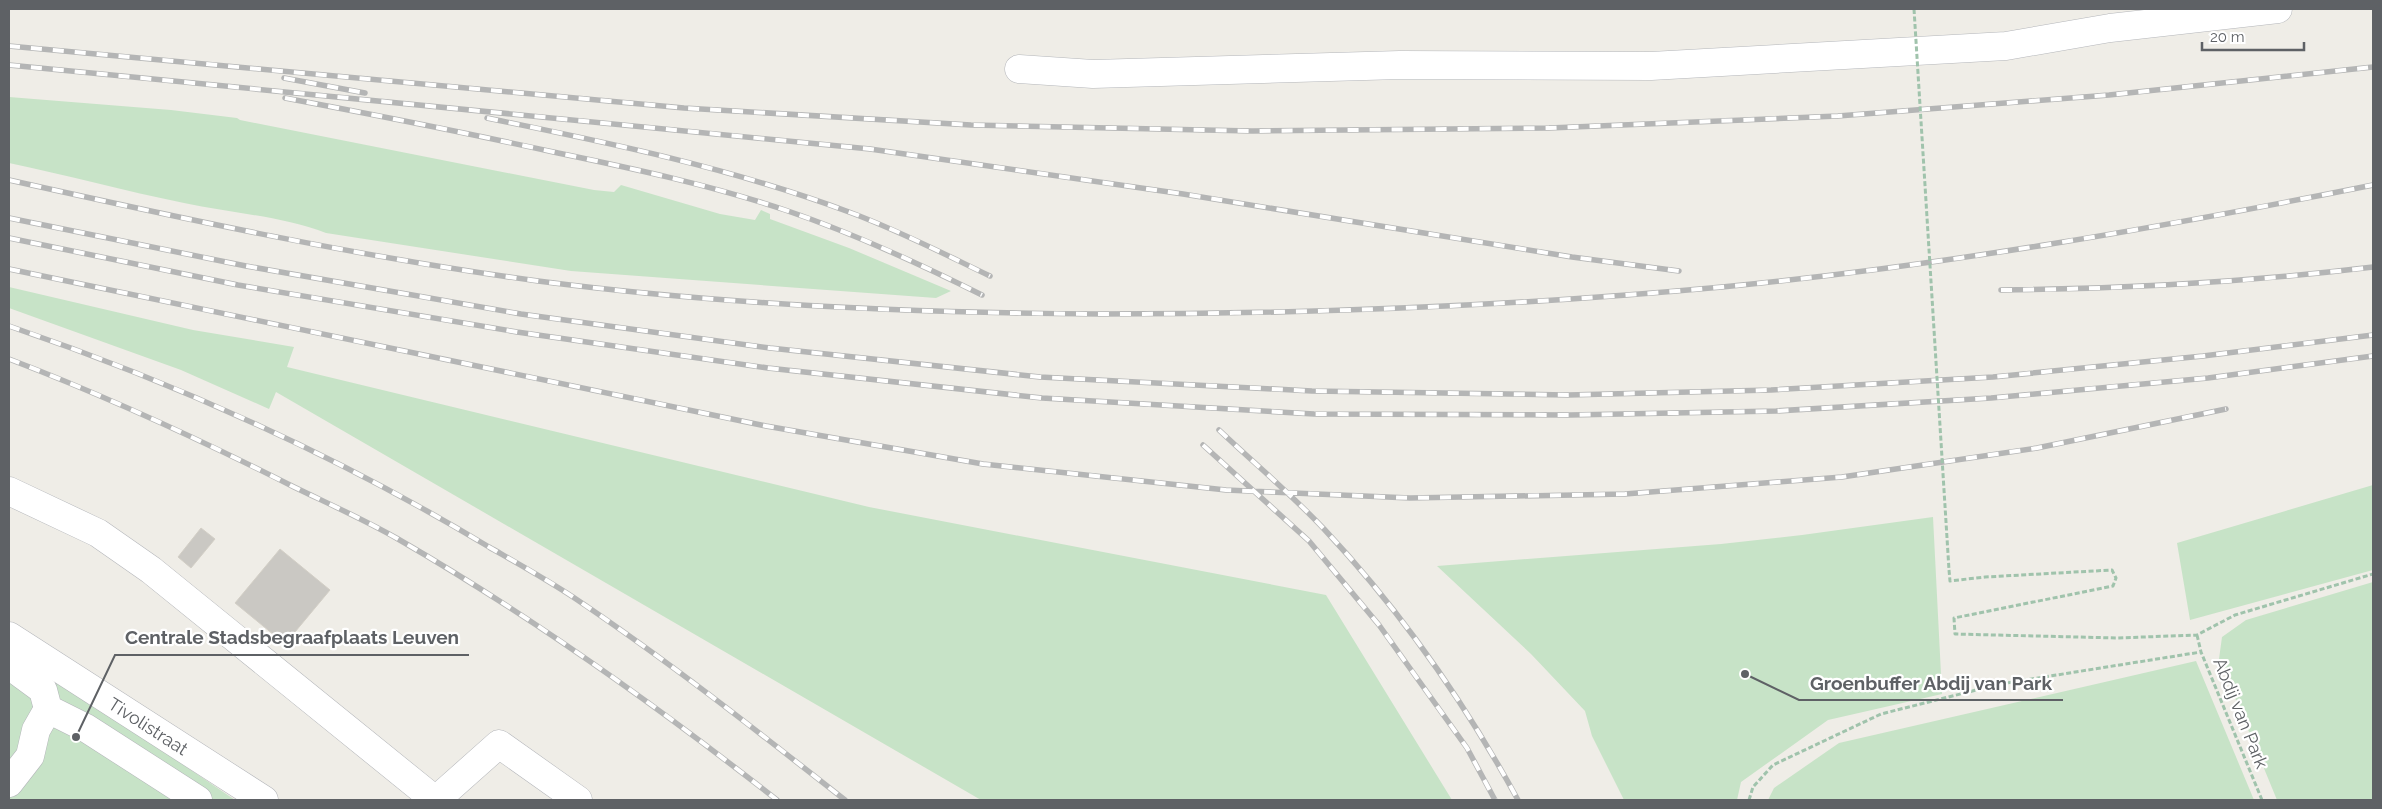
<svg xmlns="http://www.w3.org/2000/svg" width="2382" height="809" font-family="Raleway,sans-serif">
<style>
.green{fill:#c7e3c7}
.building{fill:#cac8c3;stroke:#d3cfc6}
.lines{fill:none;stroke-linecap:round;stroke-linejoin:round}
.minor-casing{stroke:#b4b6ba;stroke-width:29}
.path{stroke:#a0c3ac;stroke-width:3;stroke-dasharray:5 2.5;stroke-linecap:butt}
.minor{stroke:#fff;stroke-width:28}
.rail-casing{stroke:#b4b5b5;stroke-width:5.5}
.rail{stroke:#fff;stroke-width:4;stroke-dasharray:11;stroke-linecap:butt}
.path-bridge{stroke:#a0c3ac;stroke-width:3;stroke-dasharray:5 2.5;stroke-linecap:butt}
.labels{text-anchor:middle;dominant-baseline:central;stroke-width:4.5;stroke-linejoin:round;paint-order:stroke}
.street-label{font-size:18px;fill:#5e6165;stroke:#fff}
.leader{fill:none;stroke:#5e6165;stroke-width:2}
.callout-dot{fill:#5e6165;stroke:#fff;stroke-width:2}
.callout-label{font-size:19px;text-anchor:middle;font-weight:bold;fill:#5e6165;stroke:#fff;stroke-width:4.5;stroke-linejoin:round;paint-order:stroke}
</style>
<rect width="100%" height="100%" fill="#efede7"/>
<path class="green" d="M9 97 171 110 237 118 240 120 594 190 614 192 621 185 720 214 755 220 761 210 770 214V219L849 248 951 291 936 298 571 271 326 233C281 216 231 213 184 203 125 191 67 175 9 163Z
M9 287 193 330 294 347 287 367 869 507 1326 595 1452 800H981L276 392 269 409 181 370 9 308Z
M2373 485V570L2190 620 2177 543Z
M1933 517 1942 694 1828 720 1741 782 1737 800H1624L1592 736 1585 711 1531 654 1437 566 1721 544 1802 535Z
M2373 582V800H2277L2219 659 2222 637 2246 620Z
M9 649 50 674 235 800H9Z
M2196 661 2254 800H1768L1774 788 1839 743Z"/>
<path class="building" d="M201 528 215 539 191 568 178 557Z
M280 549 330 590 285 644 235 603Z"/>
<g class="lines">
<defs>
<g id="minor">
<path d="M1019 69 1093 74 1400 65 1651 66 2006 46 2110 28 2278 9"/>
<path d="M9 491 98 533 151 570 435 800"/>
<path id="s1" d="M9 636 264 800"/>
<path d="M9 665 43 690 48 709 86 728 198 800"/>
<path d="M9 783 30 756 36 730 48 709"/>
<path d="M436 800 499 744 578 800"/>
</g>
</defs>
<use href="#minor" class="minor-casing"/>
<path class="path" d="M1949 570 1950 581 1985 577 2112 570 2116 578 2113 586 1954 618 1955 634 2117 638 2197 635 2235 615 2373 574
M2197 635 2201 652 2262 800
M1749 800 1753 787 1773 765 1881 714 2000 684 2201 652"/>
<use href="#minor" class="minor"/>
<defs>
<path id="rail" d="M9 46 684 108 971 125 1252 131 1549 128 1838 116 2109 95 2373 67
M9 65 870 149 1183 194 1572 257 1679 271
M284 78 365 93
M285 98C376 115 467 133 558 153 635 169 710 185 785 210 853 233 918 263 982 295
M487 118C610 143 731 168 849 212 898 230 944 254 990 276
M9 180C184 219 360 257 538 281 724 305 913 313 1100 314 1308 314 1516 306 1722 287 1941 266 2158 228 2373 185
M9 218 246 266 521 314 770 348 1040 377 1312 391 1568 395 1771 390 1993 377 2203 356 2373 335
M9 238 238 285 517 332 768 368 1042 398 1314 414 1570 415 1776 411 1991 398 2208 378 2373 356
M9 269 766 426 983 464 1226 490 1410 498 1625 494 1842 477 2037 448 2226 409
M2001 290C2126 289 2249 282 2373 267
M9 326C176 383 338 456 489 547 517 563 546 579 573 597 667 660 756 730 845 800
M9 359C106 396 201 440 294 487 329 504 365 520 398 539 531 616 656 705 777 800
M1219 430C1254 463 1291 494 1324 529 1400 610 1465 703 1518 800
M1203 445 1309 541 1379 625 1467 748 1495 800"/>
</defs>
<use href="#rail" class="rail-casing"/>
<use href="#rail" class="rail"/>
<path class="path-bridge" d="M1914 9 1949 570"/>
</g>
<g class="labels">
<g class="street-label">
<text transform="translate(2241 713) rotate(68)">Abdij van Park</text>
<text stroke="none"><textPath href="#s1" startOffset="166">Tivolistraat</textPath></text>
</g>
</g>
<path class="leader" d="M76 737L115 655H469M1745 674L1799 700H2063"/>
<g class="callout-dot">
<circle cx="76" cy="737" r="5"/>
<circle cx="1745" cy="674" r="5"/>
</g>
<g class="callout-label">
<text x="292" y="644">Centrale Stadsbegraafplaats Leuven</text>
<text x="1931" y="690">Groenbuffer Abdij van Park</text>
</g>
<rect width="2382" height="809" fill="none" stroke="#5e6165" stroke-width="20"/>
<path d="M2202 42v8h102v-8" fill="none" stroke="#5e6165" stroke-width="2.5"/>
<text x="2210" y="42" font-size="15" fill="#5e6165" stroke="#ffffff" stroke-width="4" paint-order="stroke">20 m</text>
</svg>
